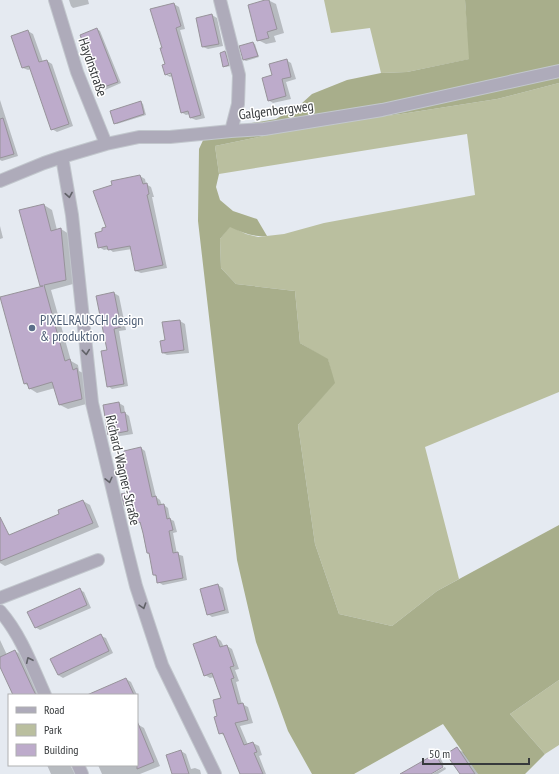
<svg xmlns="http://www.w3.org/2000/svg" width="559" height="774" font-family="'PT Sans Narrow',sans-serif">
<style>
.green{fill:#babf9f}
.forest{fill:#a8ae8b}
.shadow{fill:#0003;fill-rule:evenodd}
.building{fill:#bdabcb;stroke:#97939a}
.lines{fill:none;stroke-linecap:round;stroke-linejoin:round}
.street-casing{stroke:#c2c7cd;stroke-width:14}
.street{stroke:#aeabba;stroke-width:12}
.oneway{stroke:#616268}
.service-dot{fill:#5c6f8a;stroke:#fff;stroke-width:1.5}
.labels{text-anchor:middle;dominant-baseline:central;stroke-width:3;stroke-linejoin:round;paint-order:stroke}
.street-label{font-size:14px;fill:#373a3c;stroke:#fff}
.service-label{font-size:14px;fill:#4e5e75;stroke:#fff;text-anchor:start}
</style>
<rect width="100%" height="100%" fill="#e5eaf1"/>
<path class="green" d="M324 0H465L470 59 407 72 381 73 370 28 331 33Z
M559 83V392L425 447 459 579 437 591 392 626 339 614 315 544 298 425 334 383 328 360 300 343 295 291 236 284 221 268 220 239 230 226 246 234 258 237 284 234 324 223 475 195 467 134 219 174 215 146 312 126 401 114 497 99Z
M559 680V745L545 754 510 714Z"/>
<path class="forest" d="M465 0H559V83L497 99 401 114 312 126 215 146 219 174 216 187 220 200 233 211 257 219 267 236C253 237 243 233 230 227L220 239 221 268 236 284 295 291 300 343 328 359 335 383 298 425 315 544 339 614 392 626 437 591 559 525V680L510 714 545 754 525 774H478L443 724 354 774H312L288 731 256 642 237 560 198 221 199 149 205 136 240 125 276 119 301 104 312 94 347 80 381 73 407 72 469 59Z"/>
<path class="shadow" d="M69 0H88L89 4 73 8 71 6Z
M268 0 276 4 284 33 274 36 276 42 266 44 258 40Z
M174 4 179 7 185 29 180 30 205 118 196 120 191 118 190 114 186 115 181 112 172 76 170 77 165 74 166 64 163 49ZM168 73H176L168 75Z
M212 15 217 18 223 46 208 49 203 47Z
M97 29 100 31 121 83 105 90 102 88Z
M28 31 33 34 43 62 47 61 52 64 73 126 57 132 52 129 31 69 28 70 23 68Z
M253 43 255 44 259 57 246 61 244 60Z
M225 52 227 53 230 66 226 67 224 66Z
M286 60 291 63 296 79 286 82 291 99 273 103 268 100 273 76Z
M0 100 18 156 2 161 0 160Z
M141 102 143 104 146 115 117 124 115 123Z
M140 176 145 179 146 184 151 187 154 197H152L167 268 141 273 136 271 132 249 113 252 109 249 104 250 99 247 103 232Z
M44 205 52 210 57 230 61 229 69 234 73 284 51 290 71 361 78 365 79 371 85 374 90 403 68 409 60 405 55 388 37 393 29 388V386L25 384 42 287 41 286Z
M0 226 3 238 0 239Z
M114 293 119 296 126 330 119 331 128 386 112 389 108 386V351Z
M180 321 185 324 189 353 167 355 163 353 166 341Z
M119 403 124 406 125 413 129 416 133 434 114 437 109 434Z
M141 448 145 451 156 497 160 500 162 505H164L168 508 170 519 174 521 177 532 173 533 177 554 183 556 187 580 163 585 158 582 157 577 154 575 151 555 147 553 141 524 138 522 134 507 129 508 125 505 130 493Z
M83 501 90 505 99 527 5 566 0 563V537L8 534 10 535 61 514Z
M218 585 223 588 229 613 212 617 208 614Z
M80 590 84 592 91 608 40 630 35 627Z
M101 636 106 638 113 653 63 678 58 675Z
M216 637 221 641 224 647 227 646 232 649 239 669 235 670 239 681 236 682 242 704 248 707 253 723 240 726 248 745 253 743 259 746 262 755 259 756 266 774H241L225 736 220 733 218 716 222 699 215 677 210 678 205 675Z
M0 640 7 655 15 651 20 654 38 695H15L0 664Z
M126 679 131 682 137 695H90Z
M137 724 144 728 160 766 140 774H102L98 765H137Z
M457 749 463 752 478 774H461Z
M181 751 186 754 191 769 195 768 200 770 201 774H173Z
M435 755 440 757 444 765 428 774H402Z
M47 765H70L75 774H51Z
M445 767 446 769 438 774H432Z"/>
<path class="building" d="M265 0H269L277 29 267 32 269 38 257 41 248 5Z
M174 3 181 26 176 28 201 115 190 118 188 111 181 113 171 73 165 75 162 65 165 64 160 48H162L150 9Z
M212 14 219 44 202 47 196 18Z
M97 28 118 82 101 88 80 35Z
M28 30 39 62 47 60 69 124 51 130 29 66 22 68 11 36Z
M253 42 258 56 243 60 239 46Z
M225 51 229 65 223 67 220 53Z
M287 59 291 77 282 79 286 96 268 101 262 78 272 75 269 64Z
M141 101 144 114 114 124 110 111Z
M3 118 14 154 0 158V119Z
M140 175 143 184 147 183 149 194 147 195 163 265 135 271 130 246 108 250 107 246 98 248 95 233 102 231V228L106 227 93 191 112 185 111 181Z
M44 204 51 231 61 228 66 280 44 285 65 361 70 359 73 370 77 368 82 399 59 405 52 382 29 389 27 383 24 384 0 297 43 286H40L19 210Z
M114 292 121 327 114 329 124 384 107 387 101 351 107 350 96 296Z
M180 320 184 350 162 353 160 341 165 340 162 322Z
M119 402 121 413 125 412 128 431 108 435 103 405Z
M141 447 152 497 156 496 158 505 164 504 167 519 170 518 173 530 169 531 173 553 178 552 183 578 157 583 156 575H153L149 553H147L143 533 140 522 137 523 133 504 124 506 121 494 129 492 121 457 125 456 124 451Z
M83 500 93 523 0 561V517L9 535 59 514 58 510Z
M218 584 225 610 207 615 200 589Z
M80 588 87 605 35 628 27 612Z
M101 634 109 651 58 675 50 659Z
M216 636 220 647 227 645 234 666 230 667 234 678 231 679 238 704 243 703 248 720 235 723 244 745 253 742 257 752 254 753 263 774H240L223 733 219 734 214 717 217 716 213 700 221 698 212 673 204 676 193 644Z
M15 650 32 687 36 695H13L0 667V657Z
M126 678 134 695H87Z
M137 721 154 762 137 769Z
M457 747 475 774H460L446 754Z
M181 750 189 774H172L166 755Z
M435 754 443 767 431 774H400Z"/>
<g class="lines">
<defs>
<path id="street" d="M55 0 77 72 106 144
M220 0 239 75 238 104 231 131
M62 157 72 215 92 403 127 550 136 586 162 665 215 774
M0 181 44 163 62 157 106 144 139 137H170L231 131 264 129 382 110 559 71
M0 598 98 560
M0 611C21 635 32 666 45 695
M78 765 82 774"/>
</defs>
<use href="#street" class="street-casing"/>
<use href="#street" class="street"/>
</g>
<defs><path id="oneway-chevron" d="M-2-3.5L2.5 0L-2 3.5" fill="none" stroke-width="1.6" stroke-linecap="round" stroke-linejoin="round"/></defs>
<g class="oneway">
<use href="#oneway-chevron" transform="translate(69 195) rotate(80)"/>
<use href="#oneway-chevron" transform="translate(86 352) rotate(84)"/>
<use href="#oneway-chevron" transform="translate(109 480) rotate(76)"/>
<use href="#oneway-chevron" transform="translate(143 606) rotate(72)"/>
<use href="#oneway-chevron" transform="translate(29 660) rotate(-115)"/>
</g>
<circle class="service-dot" cx="32" cy="328" r="4"/>
<g class="labels">
<g class="street-label">
<text transform="translate(93 67) rotate(71)">Haydnstraße</text>
<text transform="translate(276 110) rotate(-7)">Galgenbergweg</text>
<text transform="translate(123 470) rotate(77)">Richard-Wagner-Straße</text>
</g>
<g class="service-label">
<text x="40" y="320">PIXELRAUSCH design<tspan x="40" dy="16">&amp; produktion</tspan></text>
</g>
</g>
<rect x="8" y="694" width="130" height="72" fill="#ffffff" stroke="#afb0b1"/>
<rect x="16" y="707" width="20" height="6" fill="#aeabba" stroke="#afb0b1"/>
<text x="44" y="714" font-size="12" fill="#373a3c">Road</text>
<rect x="16" y="724" width="20" height="12" fill="#babf9f" stroke="#afb0b1"/>
<text x="44" y="734" font-size="12" fill="#373a3c">Park</text>
<rect x="16" y="744" width="20" height="12" fill="#bdabcb" stroke="#afb0b1"/>
<text x="44" y="754" font-size="12" fill="#373a3c">Building</text>
<path d="M423 758v6h106v-6" fill="none" stroke="#373a3c" stroke-width="2"/>
<text x="429" y="758" font-size="12" fill="#373a3c" stroke="#ffffff" stroke-width="3" paint-order="stroke">50 m</text>
</svg>
